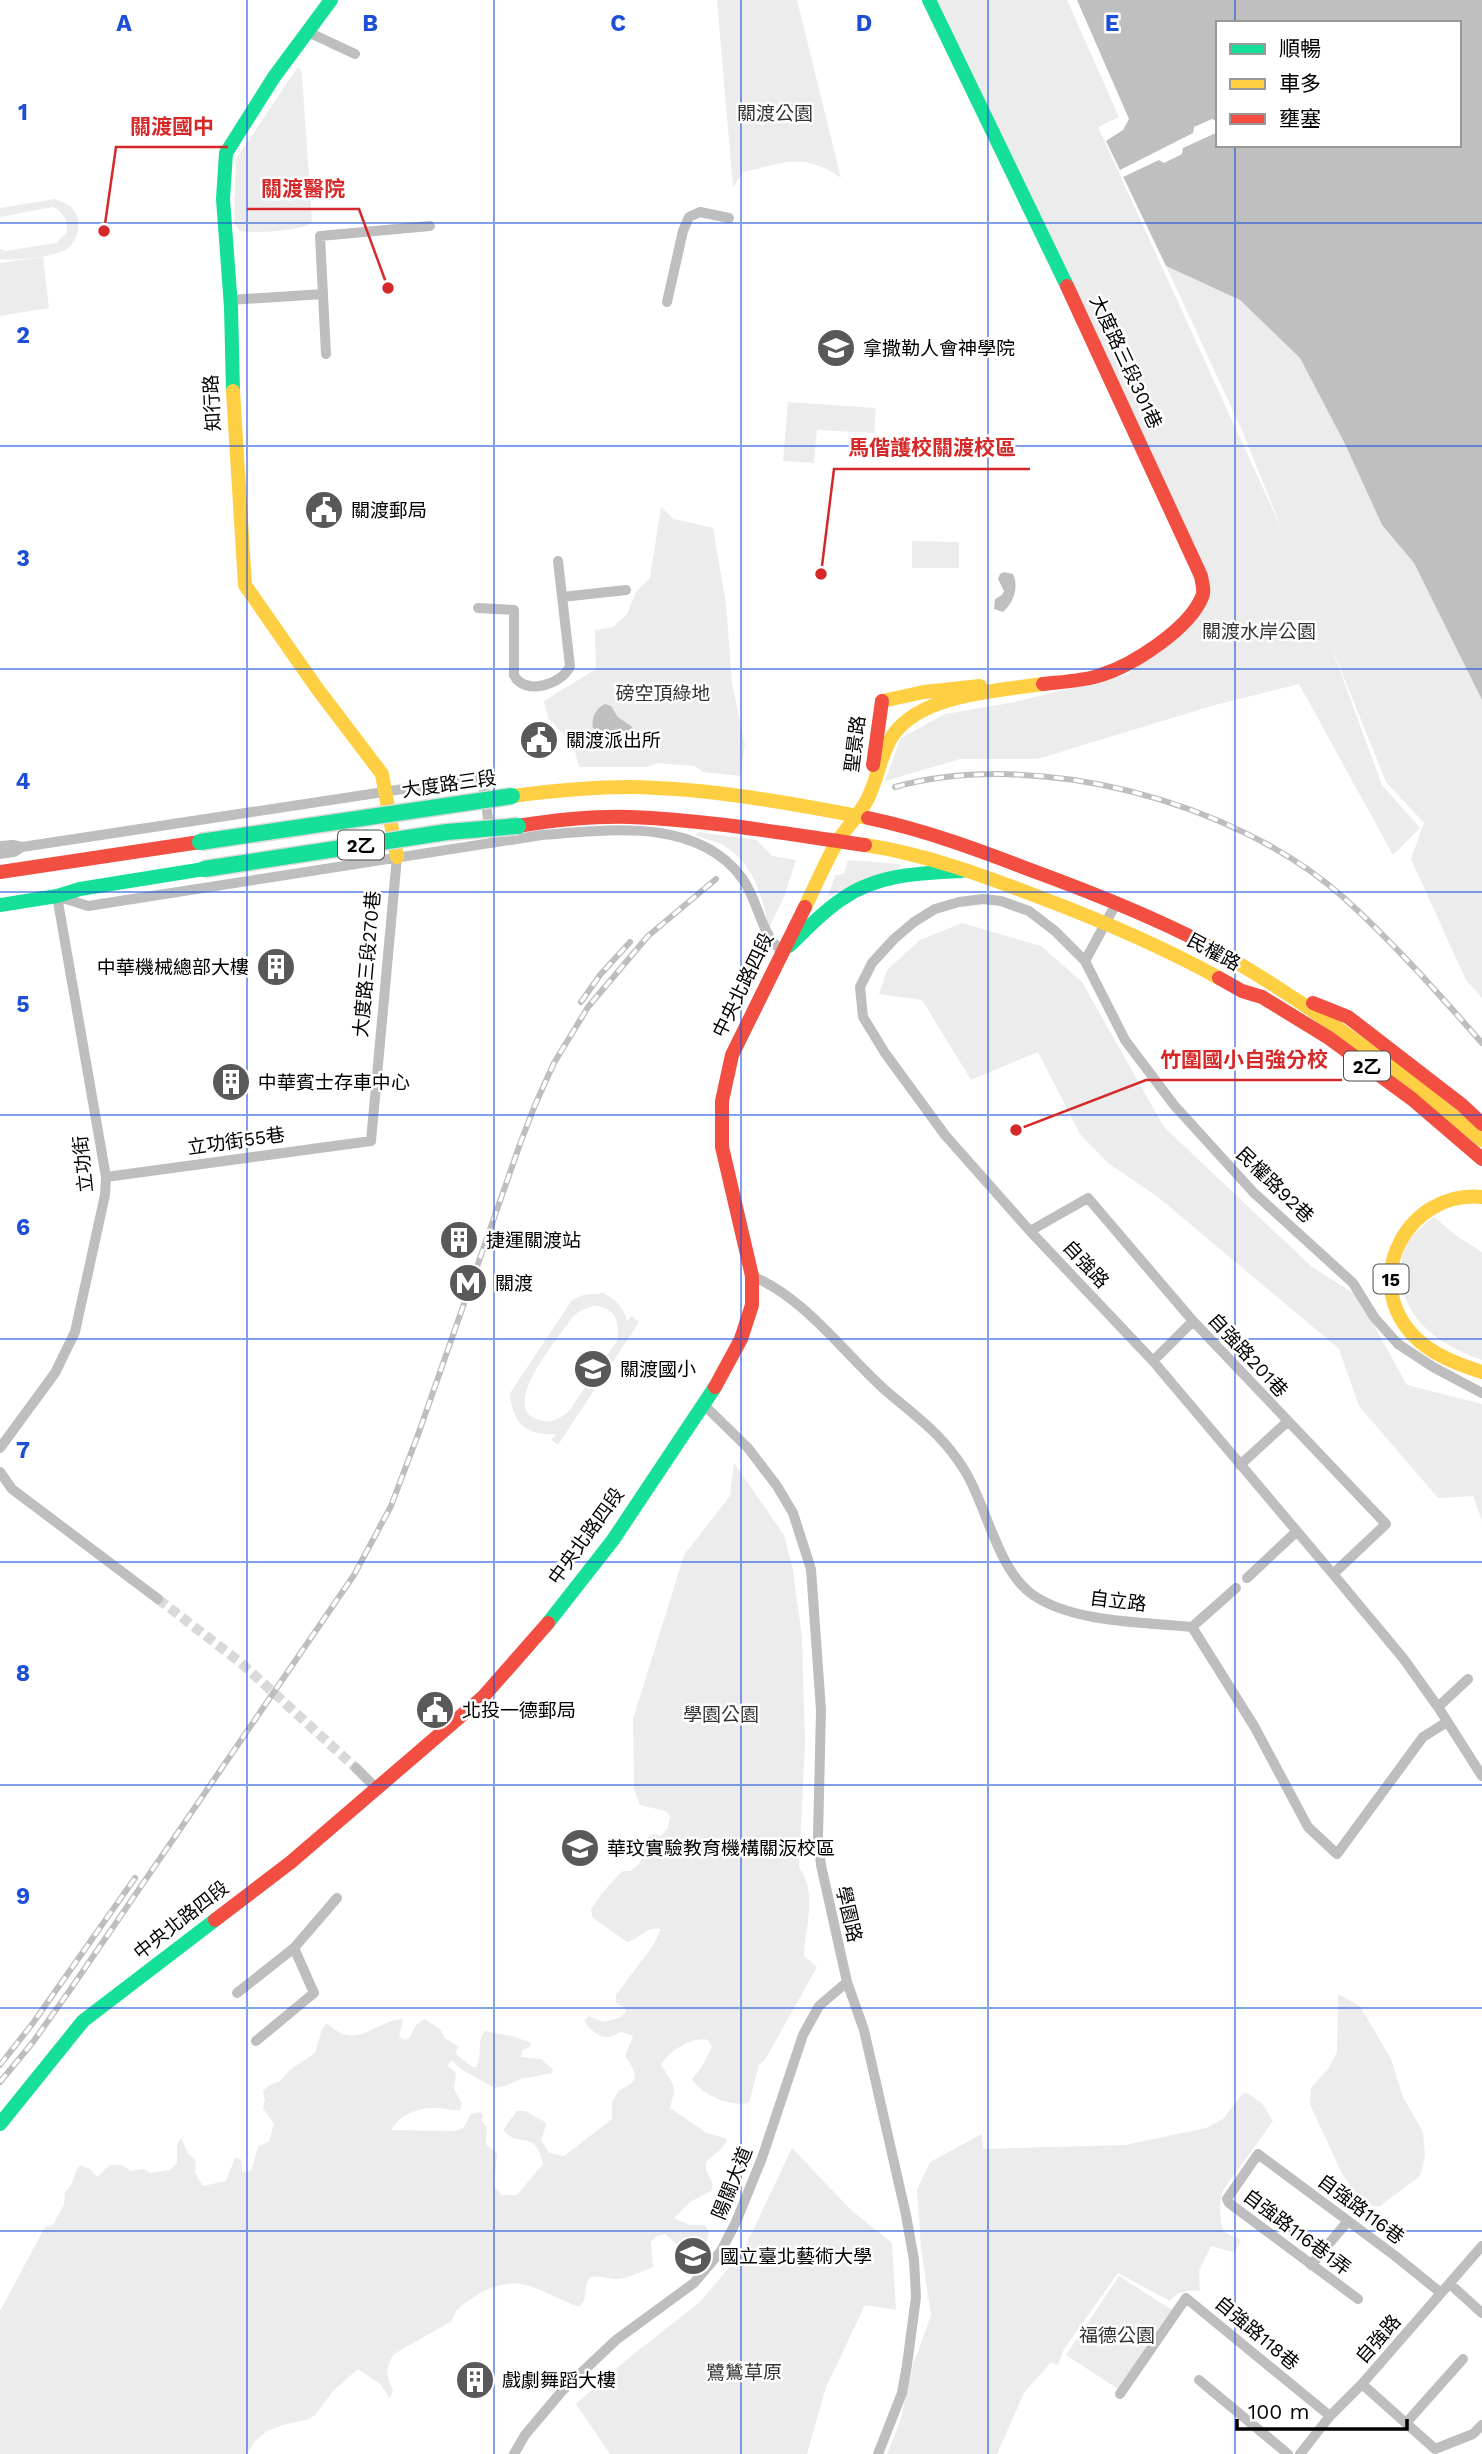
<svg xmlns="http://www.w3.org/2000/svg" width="1482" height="2454" font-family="'Work Sans','Noto Sans TC',sans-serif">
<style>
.green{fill:#ececec;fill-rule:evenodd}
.water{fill:#bfbfbf;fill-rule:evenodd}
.pier{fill:#fff}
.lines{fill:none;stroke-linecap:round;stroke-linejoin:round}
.street-tunnel{stroke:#d9d9d9;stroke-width:10;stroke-dasharray:10 5;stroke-linecap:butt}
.street{stroke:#bebebe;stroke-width:10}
.fast{stroke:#16e098;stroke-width:14}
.slow{stroke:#ffcf43;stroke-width:14}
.jam{stroke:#f24e42;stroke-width:14}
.rail-casing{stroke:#bebebe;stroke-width:6}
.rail{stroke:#fff;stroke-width:3.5;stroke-dasharray:10;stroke-linecap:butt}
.fast-bridge-casing{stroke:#dbdbdb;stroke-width:19;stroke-linecap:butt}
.fast-bridge{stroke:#16e098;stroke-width:16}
.grid{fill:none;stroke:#1d4ed8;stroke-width:2;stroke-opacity:0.55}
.labels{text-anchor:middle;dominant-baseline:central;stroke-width:5;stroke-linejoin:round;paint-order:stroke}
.shield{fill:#fff;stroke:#4c4c4c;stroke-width:2}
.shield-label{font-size:18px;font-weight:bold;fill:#000}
.park-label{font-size:19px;fill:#333;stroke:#fff}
.poi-label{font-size:19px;fill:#000;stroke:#fff;text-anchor:start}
.street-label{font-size:19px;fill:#000;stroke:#fff}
.grid-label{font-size:23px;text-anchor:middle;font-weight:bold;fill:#1d4ed8;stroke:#fff;stroke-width:5;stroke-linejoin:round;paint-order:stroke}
.leader{fill:none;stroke:#d62828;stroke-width:2.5}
.callout-dot{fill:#d62828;stroke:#fff;stroke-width:2.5}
.callout-label{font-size:21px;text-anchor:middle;font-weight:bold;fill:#d62828;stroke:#fff;stroke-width:5;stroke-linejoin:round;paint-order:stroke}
</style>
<rect width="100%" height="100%" fill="#fff"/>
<path class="green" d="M717 0H797L841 178C804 152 784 163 743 172L733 187Z
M933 0H1067L1119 117 1098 127 1283 532 1241 428 1166 266 1240 300 1300 358 1345 444 1382 525 1414 563 1482 700V998L1466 980 1411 859 1424 823 1386 782 1328 638 1382 785 1420 828 1393 855 1299 684 1215 705 1037 759H960L885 781 901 738 945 714 1010 703 1127 675 1199 611 1209 591Z
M297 68 301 69 302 75 312 223C300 231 254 234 240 231L234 223 236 159Z
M55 199C60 201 66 203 70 206 85 218 79 246 61 252 48 257 14 261 0 259V249L5 251 56 243 67 232C67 220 64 212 53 207L0 217V208Z
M43 257 49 308 0 316V263Z
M788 402 876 408 874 433 817 430 814 463 783 461Z
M661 507 674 519 713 528 726 604 732 683 745 745 740 776 703 772 694 766 657 763 648 767H579L573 744 548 718 544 701 596 669 595 630 613 627 627 614 636 592 650 578Z
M912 541 959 542V568H912Z
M698 832 757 840 772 856 796 860 784 897 769 928C762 894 753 862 721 844 713 840 703 839 695 835Z
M848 860 899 864 901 866 898 869 862 880 828 897 835 875 844 874Z
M962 923 1041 946 1082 982 1164 1127 1312 1267 1358 1296 1407 1385 1482 1404V1521L1473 1496 1438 1498 1359 1406 1339 1349 1158 1197 1108 1163 1080 1134 1038 1052 971 1080 922 1000 879 994 887 970 920 940Z
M1434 1217 1455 1235 1482 1252V1360C1441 1346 1399 1318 1401 1270 1401 1261 1403 1252 1407 1244 1413 1233 1424 1225 1434 1217Z
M603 1293C617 1300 623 1307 627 1321L631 1316 639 1322 558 1445 551 1440 556 1434C526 1436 512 1423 510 1393L572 1300 583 1295ZM592 1306C614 1306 621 1320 617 1341L569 1411C560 1419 550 1424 539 1420 497 1408 559 1338 571 1319L578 1312Z
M734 1463 784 1535 793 1570 802 1637 805 1743 799 1867C818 1894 805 1925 804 1956L817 1967 765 2060 759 2065 749 2103C730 2107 702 2095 692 2079L701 2068 712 2047 708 2040C693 2036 667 2052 661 2065L673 2084 674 2092 670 2108 705 2132 727 2139 724 2146 706 2162V2170L713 2184 711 2191 690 2202 674 2218 690 2225H705L709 2231 706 2246 700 2257H691L665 2234 657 2236 651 2242 653 2267C645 2270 626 2279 618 2279 607 2280 599 2274 589 2278 583 2289 589 2298 579 2307 537 2291 518 2269 474 2297 464 2304 455 2308 452 2321L394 2354C385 2367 386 2377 393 2390L390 2398 380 2384 358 2369 333 2391 315 2415 309 2419 283 2425 267 2431 254 2442 247 2454H0V2311L45 2227 53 2225 64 2205 65 2192C77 2181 71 2176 80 2165L90 2169 97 2177 110 2165H122L131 2171 144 2169 150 2173 170 2170 177 2163V2144L181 2138 188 2153 196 2161 195 2173 203 2186 226 2181 235 2158 241 2159 243 2172 251 2171 258 2147 269 2141 274 2124 263 2108 265 2100 263 2092 268 2086 280 2081 290 2070 315 2053 322 2029 327 2023C357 2053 374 2020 403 2019L399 2036 405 2040 409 2038 416 2025 424 2019 439 2028 445 2038 458 2046 456 2054 472 2067H476C483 2055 476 2042 485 2031L515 2037 531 2043 530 2047 522 2050 521 2057 541 2059 553 2069 552 2073 521 2079 505 2086 495 2088 462 2070 453 2061H450L448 2066 456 2073 454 2089 462 2103 460 2110C452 2111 445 2108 437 2108 419 2107 400 2114 391 2130L455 2131 463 2128 471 2114 480 2112 483 2114 482 2122 487 2127 486 2144 497 2154 494 2186 501 2195H517L543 2164C534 2126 520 2151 503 2130L517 2111H525L545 2122 546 2125 541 2140 549 2153 564 2156 612 2119V2102L619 2090C641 2082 637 2074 625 2056L633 2036 622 2032C617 2033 614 2036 610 2037 599 2039 588 2028 584 2020L589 2016 603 2022 619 2018 626 2012 625 2008 616 2003V1995L654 1944 661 1929C645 1926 640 1940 627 1942L593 1918 591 1910C596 1900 614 1878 623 1871H630C650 1858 639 1853 648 1837L654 1834 661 1836 668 1828 670 1816 665 1811 640 1805 634 1789 633 1719 684 1555 730 1496Z
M1338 1994 1360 2006 1391 2059 1403 2097 1423 2132 1425 2156 1420 2176 1379 2207 1364 2204 1342 2174 1310 2104 1311 2088 1328 2069 1337 2052Z
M1247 2093 1262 2103 1273 2121 1223 2190C1220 2198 1218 2225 1225 2232 1228 2235 1237 2237 1241 2240L1235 2253 1211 2246 1199 2271 1200 2291C1190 2290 1176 2291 1170 2301L1118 2273 1064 2349 1058 2365 1051 2362 1024 2393 997 2454H887L900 2422 913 2365 931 2315 921 2248 917 2190 930 2162 982 2134 983 2149 1125 2145 1206 2128 1223 2119 1242 2094Z
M792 2148 851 2210 892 2243 896 2310 865 2305 826 2387 807 2454H610L576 2404 630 2357 700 2302 743 2251Z
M1119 2276 1172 2310 1118 2389 1066 2355Z"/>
<path class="water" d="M1077 0H1482V700L1414 563 1382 525 1345 444 1300 358 1240 300 1166 266 1106 141 1123 130 1129 119ZM1218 23H1459V145H1218Z
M1004 572 1013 574C1019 587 1014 602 1003 612L994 609 995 599 1002 595 1004 591 998 579 1000 574Z
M605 704 611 706C613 709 615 713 617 716 625 724 635 724 637 738 621 741 607 736 593 728 591 718 596 708 605 704Z"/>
<path class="pier" d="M1212 119 1218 122V132L1183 148 1182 154 1164 163 1159 160 1123 177 1120 170 1193 133 1194 127Z"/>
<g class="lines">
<path class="street-tunnel" d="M158 1599 240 1662 356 1768"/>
<path class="street" d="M308 32 355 54
M230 300 323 294
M667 302 683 231 689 217 700 212 729 218
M326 354 320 236 430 226
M562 597 626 590
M478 608 514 610V675C524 696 562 685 570 666L558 561
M0 846 13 845 22 847
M0 854 14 852 22 847 482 777 490 832
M1085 961 1117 902
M106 1177 371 1141 397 857
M1030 1231 1088 1198 1193 1321 1386 1524 1333 1574
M752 1276C805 1298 842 1351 884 1389 916 1417 942 1433 965 1471 987 1507 998 1571 1033 1595 1074 1623 1143 1622 1192 1627L1254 1726 1308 1827 1337 1854 1423 1737 1447 1722
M1153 1361 1193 1321
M1482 1393 1433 1367 1398 1344 1374 1317 1353 1283 1254 1193 1174 1105 1125 1040 1085 961 1055 931 1029 911 1001 901 983 899 959 902 935 909 914 922 894 939 872 963 860 987 863 1017 885 1053 945 1135 1030 1231 1153 1361 1333 1574 1403 1658 1438 1707 1482 1776
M703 1404 748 1448 777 1486 793 1513 811 1569 821 1710 818 1836 821 1865 847 1982 864 2030 906 2215 914 2260 916 2297 907 2365 902 2393 878 2454
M0 1448 55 1373 75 1332 105 1195 106 1177 57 896 88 906 542 835C608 830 697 817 742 878 755 896 758 917 769 936 772 942 778 947 782 952
M1240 1465 1287 1422
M0 1472 12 1489 158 1599
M1247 1578 1296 1532
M1192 1627 1236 1588
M1438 1707 1468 1679
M356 1768 377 1789
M237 1993 294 1948 337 1898
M256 2041 314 1993 294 1948
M1311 2265 1348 2221
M1450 2284 1482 2313
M1358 2299 1229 2203 1227 2199 1258 2154 1394 2255 1441 2293
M1199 2380 1288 2454
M1362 2384 1435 2449 1473 2434 1482 2425
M1120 2394 1186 2298 1330 2416
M1406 2423 1463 2359
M514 2454 525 2435 562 2391 616 2340 694 2283 721 2251 736 2222 762 2158 803 2035 819 2006 847 1982
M1300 2454 1330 2416 1362 2384 1482 2246"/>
<path class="fast" d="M929 0 1067 286
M233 391 231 307 223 199 226 153 274 77 331 0
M0 905 57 896 80 889 204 869
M789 946C806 930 822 912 842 899 877 874 921 873 962 871
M548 1623 613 1540 715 1387
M0 2124 83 2021 215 1920"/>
<path class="slow" d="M233 391 245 585 316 687 382 774 397 857
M882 701 924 692 980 686
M512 796C551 791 590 787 629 787 709 788 790 803 868 818
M865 845C925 854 982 875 1039 897 1100 920 1161 946 1219 978
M805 907C816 885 826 860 839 839 848 826 860 814 867 800 878 779 880 754 893 735 922 694 997 691 1043 684
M1203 943C1303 998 1394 1067 1482 1140
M1482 1197C1408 1190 1361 1278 1412 1334 1430 1354 1457 1364 1482 1372"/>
<path class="jam" d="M1043 684C1061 682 1084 681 1101 675 1133 665 1189 629 1202 597 1205 591 1202 583 1201 576L1067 286
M873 765 882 701
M868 818C926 830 981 851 1036 872 1093 893 1149 915 1203 943
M518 826C555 820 593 816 630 817 709 820 787 834 865 845
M0 872 200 842
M1219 978 1242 991 1262 997 1329 1038 1412 1099 1482 1159
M1313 1003 1348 1017 1462 1105 1482 1124
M715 1387 741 1339 752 1305V1276L722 1147V1101L732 1055 805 907
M215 1920 291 1862 483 1697 548 1623"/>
<defs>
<path id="rail" d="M895 787C1034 748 1235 801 1343 897 1393 942 1438 993 1482 1043
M581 1002 600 975 630 942
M0 2065 33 2023 135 1878
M0 2082 33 2042 70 1990 354 1575 391 1506 419 1432 520 1144 535 1105 554 1063 588 1007 648 936 716 879"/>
</defs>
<use href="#rail" class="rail-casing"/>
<use href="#rail" class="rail"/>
<defs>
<path id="fast-bridge" d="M200 842 512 796
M204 869 447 832 518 826"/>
</defs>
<use href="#fast-bridge" class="fast-bridge-casing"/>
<use href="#fast-bridge" class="fast-bridge"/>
</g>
<path class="grid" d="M247 0V2454M494 0V2454M741 0V2454M988 0V2454M1235 0V23M1235 145V2454M0 223H1482M0 446H1482M0 669H1482M0 892H1482M0 1115H1482M0 1339H1482M0 1562H1482M0 1785H1482M0 2008H1482M0 2231H1482"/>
<defs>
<symbol id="university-disc" viewBox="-11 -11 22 22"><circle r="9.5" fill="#595959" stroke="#fff"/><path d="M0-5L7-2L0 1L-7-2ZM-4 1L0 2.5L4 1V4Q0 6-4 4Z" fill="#fff"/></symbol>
<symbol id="civic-disc" viewBox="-11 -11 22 22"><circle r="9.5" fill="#595959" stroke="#fff"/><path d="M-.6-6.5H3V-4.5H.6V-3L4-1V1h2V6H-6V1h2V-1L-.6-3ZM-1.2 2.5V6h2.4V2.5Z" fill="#fff"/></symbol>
<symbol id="building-disc" viewBox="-11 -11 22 22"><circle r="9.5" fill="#595959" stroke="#fff"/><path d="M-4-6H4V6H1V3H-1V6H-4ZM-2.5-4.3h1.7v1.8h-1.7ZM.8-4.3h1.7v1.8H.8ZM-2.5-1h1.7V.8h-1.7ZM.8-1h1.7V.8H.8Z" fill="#fff"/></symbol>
<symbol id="metro-disc" viewBox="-11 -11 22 22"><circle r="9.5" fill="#595959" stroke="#fff"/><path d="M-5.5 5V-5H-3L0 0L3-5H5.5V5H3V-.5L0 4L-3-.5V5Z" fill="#fff"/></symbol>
<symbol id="school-disc" viewBox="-11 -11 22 22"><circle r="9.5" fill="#595959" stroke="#fff"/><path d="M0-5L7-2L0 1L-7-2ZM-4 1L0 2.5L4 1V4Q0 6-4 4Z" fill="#fff"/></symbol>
</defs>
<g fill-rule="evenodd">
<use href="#university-disc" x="814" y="326" width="44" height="44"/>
<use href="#civic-disc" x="302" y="488" width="44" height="44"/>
<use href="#civic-disc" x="517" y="718" width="44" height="44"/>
<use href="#building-disc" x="254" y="945" width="44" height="44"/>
<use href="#building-disc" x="209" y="1060" width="44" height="44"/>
<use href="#building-disc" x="437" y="1218" width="44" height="44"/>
<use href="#metro-disc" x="446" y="1261" width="44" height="44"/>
<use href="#school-disc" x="571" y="1347" width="44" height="44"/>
<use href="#civic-disc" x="413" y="1688" width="44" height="44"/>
<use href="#school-disc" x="558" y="1826" width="44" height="44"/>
<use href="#university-disc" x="671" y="2234" width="44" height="44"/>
<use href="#building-disc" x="453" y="2358" width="44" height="44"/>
</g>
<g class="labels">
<g class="shield">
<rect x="338" y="830.5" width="46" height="29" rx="5"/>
<rect x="1344" y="1051.5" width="46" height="29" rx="5"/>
<rect x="1373.5" y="1264.5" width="35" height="29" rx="5"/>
</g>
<g class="shield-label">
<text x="361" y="845">2乙</text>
<text x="1367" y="1066">2乙</text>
<text x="1391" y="1279">15</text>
</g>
<g class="park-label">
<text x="775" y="113">關渡公園</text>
<text x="1259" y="631">關渡水岸公園</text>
<text x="663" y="693">磅空頂綠地</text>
<text x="721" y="1714">學園公園</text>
<text x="1117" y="2335">福德公園</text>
<text x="744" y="2372">鷺鷥草原</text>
</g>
<g class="poi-label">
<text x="863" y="348">拿撒勒人會神學院</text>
<text x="351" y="510">關渡郵局</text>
<text x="566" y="740">關渡派出所</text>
<text x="249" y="967" text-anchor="end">中華機械總部大樓</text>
<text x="258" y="1082">中華賓士存車中心</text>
<text x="486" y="1240">捷運關渡站</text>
<text x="495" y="1283">關渡</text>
<text x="620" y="1369">關渡國小</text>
<text x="462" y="1710">北投一德郵局</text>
<text x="607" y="1848">華玟實驗教育機構關汳校區</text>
<text x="720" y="2256">國立臺北藝術大學</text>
<text x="502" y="2380">戲劇舞蹈大樓</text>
</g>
<g class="street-label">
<text transform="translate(1126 362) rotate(65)">大度路三段301巷</text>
<text transform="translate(212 403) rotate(-93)">知行路</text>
<text transform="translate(855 744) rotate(-83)">聖景路</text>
<text transform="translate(449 784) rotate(-8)">大度路三段</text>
<text transform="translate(1214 952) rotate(28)">民權路</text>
<text transform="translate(367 964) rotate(-85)">大度路三段270巷</text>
<text transform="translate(743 985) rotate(-64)">中央北路四段</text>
<text transform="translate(236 1141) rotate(-8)">立功街55巷</text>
<text transform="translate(83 1164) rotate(-96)">立功街</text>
<text transform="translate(1275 1185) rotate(44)">民權路92巷</text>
<text transform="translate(1086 1264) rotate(47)">自強路</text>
<text transform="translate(1248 1355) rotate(47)">自強路201巷</text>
<text transform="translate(586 1536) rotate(-54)">中央北路四段</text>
<text transform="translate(1118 1601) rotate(7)">自立路</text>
<text transform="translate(849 1914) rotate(77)">學園路</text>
<text transform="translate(181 1920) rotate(-38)">中央北路四段</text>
<text transform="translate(732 2183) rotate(-68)">陽關大道</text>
<text transform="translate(1361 2209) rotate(37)">自強路116巷</text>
<text transform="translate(1297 2232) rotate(37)">自強路116巷1弄</text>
<text transform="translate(1257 2333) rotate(40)">自強路118巷</text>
<text transform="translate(1378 2339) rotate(-49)">自強路</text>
</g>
</g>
<g class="grid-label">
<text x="124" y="31">A</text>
<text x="370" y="31">B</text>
<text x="618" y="31">C</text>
<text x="864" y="31">D</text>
<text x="1112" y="31">E</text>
<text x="23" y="120">1</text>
<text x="23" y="343">2</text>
<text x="23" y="566">3</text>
<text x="23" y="789">4</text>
<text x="23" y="1012">5</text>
<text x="23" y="1235">6</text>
<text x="23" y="1458">7</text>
<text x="23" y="1681">8</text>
<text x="23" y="1904">9</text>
</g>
<path class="leader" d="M104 231L116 147H228M388 288L359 209H247M821 574L834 469H1030M1016 1130L1146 1080H1342"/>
<g class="callout-dot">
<circle cx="104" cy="231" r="7"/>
<circle cx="388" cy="288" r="7"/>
<circle cx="821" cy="574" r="7"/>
<circle cx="1016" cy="1130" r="7"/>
</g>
<g class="callout-label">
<text x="172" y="134">關渡國中</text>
<text x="303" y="196">關渡醫院</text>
<text x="932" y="455">馬偕護校關渡校區</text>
<text x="1244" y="1067">竹圍國小自強分校</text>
</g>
<rect x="1216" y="21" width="245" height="126" fill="#ffffff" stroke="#999999" stroke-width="2"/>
<rect x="1230" y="44" width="35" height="10" fill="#16e098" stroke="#999999" stroke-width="2"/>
<text x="1279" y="56" font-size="21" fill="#000000">順暢</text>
<rect x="1230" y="79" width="35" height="10" fill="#ffcf43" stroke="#999999" stroke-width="2"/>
<text x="1279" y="91" font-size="21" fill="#000000">車多</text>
<rect x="1230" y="114" width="35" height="10" fill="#f24e42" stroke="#999999" stroke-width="2"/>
<text x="1279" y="126" font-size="21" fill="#000000">壅塞</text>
<path d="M1237 2419v10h170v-10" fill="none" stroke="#000000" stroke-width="3.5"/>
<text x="1248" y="2419" font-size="21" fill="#000000" stroke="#ffffff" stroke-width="5" paint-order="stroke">100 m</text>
</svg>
